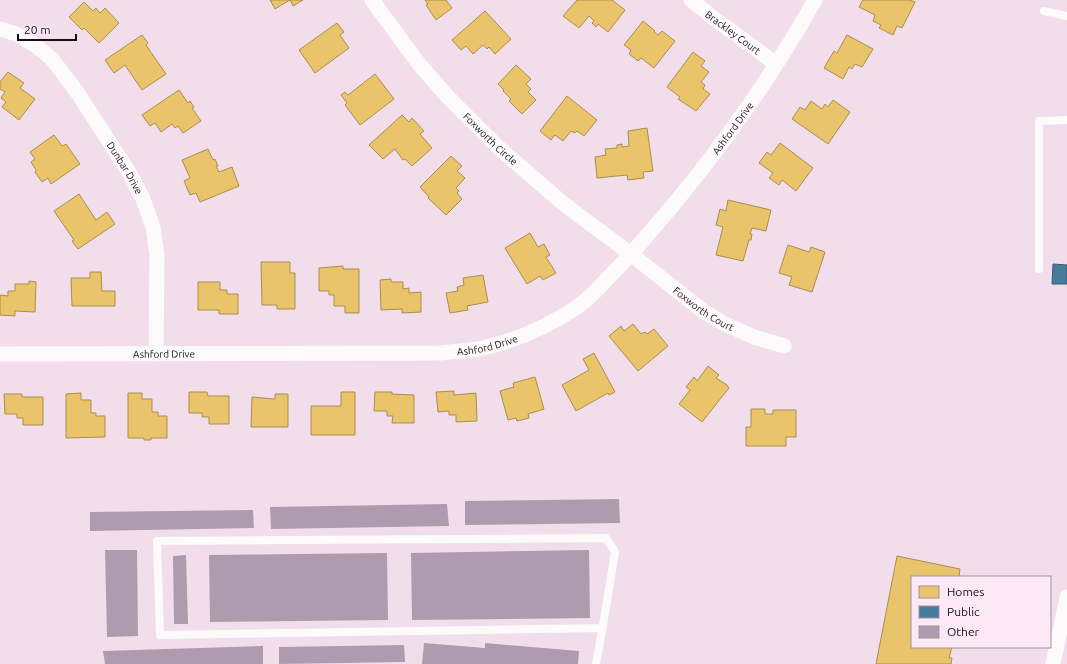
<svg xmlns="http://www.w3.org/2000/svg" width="1067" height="664" font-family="Ubuntu,sans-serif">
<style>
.homes{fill:#e9c46a;stroke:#ab8d51}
.public{fill:#457b9d;stroke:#385a74}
.building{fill:#af9bae}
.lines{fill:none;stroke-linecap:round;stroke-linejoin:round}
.service{stroke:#fdfafc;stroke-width:8}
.minor{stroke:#fdfafc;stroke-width:15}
.labels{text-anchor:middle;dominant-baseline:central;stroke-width:4;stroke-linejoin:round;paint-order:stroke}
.street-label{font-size:10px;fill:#1a0c16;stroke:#fce9f5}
</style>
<rect width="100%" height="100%" fill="#f2deeb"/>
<path class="homes" d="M270 0H290L275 9Z
M290 0H303L293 6Z
M425 0H446L452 8 436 20 426 5 428 4Z
M577 0H612L625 10 608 32 598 24 596 27 592 23 594 21 589 16 579 28 563 16Z
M863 0H910L915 2 902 28 897 26 893 35 879 28 881 25 873 21 875 15 859 7Z
M84 2 93 11 96 8 100 13 105 8 119 23 99 43 84 28 82 30 69 17Z
M485 11 511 39 495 54 489 47 487 49 483 45 473 54 466 46 461 50 452 40Z
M643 21 655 31 654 32 658 35 662 31 675 41 654 68 641 58 638 61 629 54 631 50 624 45Z
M337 23 344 32 340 35 349 48 315 73 299 50Z
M142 35 148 43 146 45 166 74 142 90 125 65 114 73 105 60Z
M847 35 873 49 862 67 855 64 852 69 849 67 843 79 824 68 834 51 837 53Z
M693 52 705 61 701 66 709 72 701 82 705 85 703 89 710 94 696 111 678 99 680 97 667 87Z
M516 65 531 79 526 84 531 89 528 92 536 100 522 114 509 101 511 99 503 91 504 90 498 84Z
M8 72 24 83 20 88 35 99 19 120 2 107 6 102 1 98 5 92 0 89V82Z
M375 74 394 99 360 125 345 105 347 103 341 95 345 92 348 95Z
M179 90 188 103 190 101 194 107 192 108 201 121 183 133 178 126 175 128 172 124 161 132 155 123 150 126 142 115Z
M567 96 597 120 584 136 577 131 575 133 571 131 563 141 555 135 551 140 540 131Z
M833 100 850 112 828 144 792 119 800 107 805 110 811 101 822 109 825 104 828 107Z
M402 115 409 122 412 118 424 131 420 134 432 148 412 166 405 159 403 160 395 149 383 159 369 145Z
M647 128 653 171 643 172 644 178 628 180 627 175 597 178 595 157 606 155 605 149 617 148V145L622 144V147L629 146 628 131Z
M54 135 62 146 66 144 80 164 51 184 48 178 42 182 35 172 36 170 31 162 35 159 30 152Z
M780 143 813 168 796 191 782 180 779 185 769 178 773 173 759 163 767 152 771 155Z
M208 149 213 160 215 159 218 166H216L219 172 232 167 239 186 200 202 196 193 190 195 184 181 190 178 182 160Z
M451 156 462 166 457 171 465 178 456 188 459 191 457 193 462 199 446 215 428 198 429 197 420 187Z
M79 194 96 220 107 212 115 224 78 249 72 241 74 240 54 211Z
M728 200 771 210 766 231 752 228 750 234H752L751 240H749L743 261 716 255 723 227 716 225 720 209 726 211Z
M530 233 538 247 544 244 550 255 546 257 556 273 543 280 540 276 527 284 505 248Z
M788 245 809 252 811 247 825 252 812 292 789 285 792 277 779 273Z
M261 262H290V273H295V309H277V305H262Z
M343 266V269H359V313H345V306H334V295H329V291H319V268Z
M90 272H101L102 291H115V306H72L71 278H90Z
M483 275 488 302 467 306 468 310 450 313 446 293 458 291 457 287 464 285 463 278Z
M391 279V282H403V289L409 288V293L421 292V312L402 313V309L381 310 380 280Z
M29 281 36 282 35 312 15 311V316L0 315V295L8 296V291H15V284H29Z
M198 282H220V290H227V294H238V314H219V310H198Z
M633 324 641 334 645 332 647 334 654 329 668 346 638 371 609 336 621 326 624 331Z
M594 353 615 392 609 395 608 393 576 411 562 385 589 370 583 359Z
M708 366 719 375 716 378 727 385 729 388 702 422 679 404 690 390 686 387 694 377 697 381Z
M535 377 544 409 528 414 529 418 517 421 516 418 508 420 500 391 514 387 513 383Z
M454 391V395L476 393 477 421 456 422V415H449V411L438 412 436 392Z
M189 392H207L208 396H229V424H209V417H202V413H189Z
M341 392H355V435H311V406H341Z
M375 392H392V394L414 395V423H392L393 416H387V411H374Z
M81 393V400H91V413H96V416H105V437L66 438V394Z
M128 393H142V399H152V412H158V416H167V438H151V440H144V438H128Z
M4 394H22V397H43V425H23V418H17V414H5Z
M275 394H288V427H251L252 397 275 399Z
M751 409H765V414H773V410H796V437H786V446H746V427H751Z
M897 556 960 569 959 577H912V647H952L949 658H952L951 664H876Z"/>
<path class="public" d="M1053 264 1067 265V284H1052Z"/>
<path class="building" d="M619 499 620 523 465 525V501Z
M447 504 449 526 271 529 270 507Z
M253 510 254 528 90 531V512Z
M105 550H137L138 636 107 637Z
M589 550 590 618 412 620 411 553Z
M387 553 388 620 210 622 209 555Z
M186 555 188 624H174L173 556Z
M424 643 485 648V643L579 651 578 664H422Z
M404 645 405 662 279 664V647Z
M263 646V664H105L103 651Z"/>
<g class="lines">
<path class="service" d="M1044 11 1067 16
M1039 269V121L1067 120
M596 664C603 627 609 589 615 552L606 538 157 541 160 635 603 628"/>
<g class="minor">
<path id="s1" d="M372 0 419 64 447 96 499 148 565 205 631 254 703 311 725 324 754 337 784 346"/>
<path id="s2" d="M691 0 711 16 776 64"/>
<path id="s3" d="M0 29 16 34 35 45 52 59 77 92 130 174 143 199 153 227 157 255 156 354"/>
<path id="s4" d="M0 354 441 353C455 351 470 351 483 348 517 340 549 326 577 307 589 299 598 289 608 278 621 265 633 252 645 238 709 165 767 85 815 0"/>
<path d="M1053 664 1067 597"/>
</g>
</g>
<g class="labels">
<g class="street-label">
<text stroke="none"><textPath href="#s2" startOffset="53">Brackley Court</textPath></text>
<text stroke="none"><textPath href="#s4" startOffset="824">Ashford Drive</textPath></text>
<text stroke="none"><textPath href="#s1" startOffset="183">Foxworth Circle</textPath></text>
<text stroke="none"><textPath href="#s3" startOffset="192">Dunbar Drive</textPath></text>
<text stroke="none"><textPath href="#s1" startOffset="456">Foxworth Court</textPath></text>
<text stroke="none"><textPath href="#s4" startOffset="488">Ashford Drive</textPath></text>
<text stroke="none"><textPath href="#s4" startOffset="164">Ashford Drive</textPath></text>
</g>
</g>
<rect x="911" y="576" width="140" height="72" fill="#fce9f5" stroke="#a2919c"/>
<rect x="919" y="586" width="20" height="12" fill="#e9c46a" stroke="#a2919c"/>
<text x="947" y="596" font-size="12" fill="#1a0c16">Homes</text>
<rect x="919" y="606" width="20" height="12" fill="#457b9d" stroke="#a2919c"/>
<text x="947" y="616" font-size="12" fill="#1a0c16">Public</text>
<rect x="919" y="626" width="20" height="12" fill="#af9bae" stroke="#a2919c"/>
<text x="947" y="636" font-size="12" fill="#1a0c16">Other</text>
<path d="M18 34v6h58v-6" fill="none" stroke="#1a0c16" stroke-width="2"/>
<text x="24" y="34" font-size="12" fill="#1a0c16" stroke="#fce9f5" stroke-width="3" paint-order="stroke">20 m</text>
</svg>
